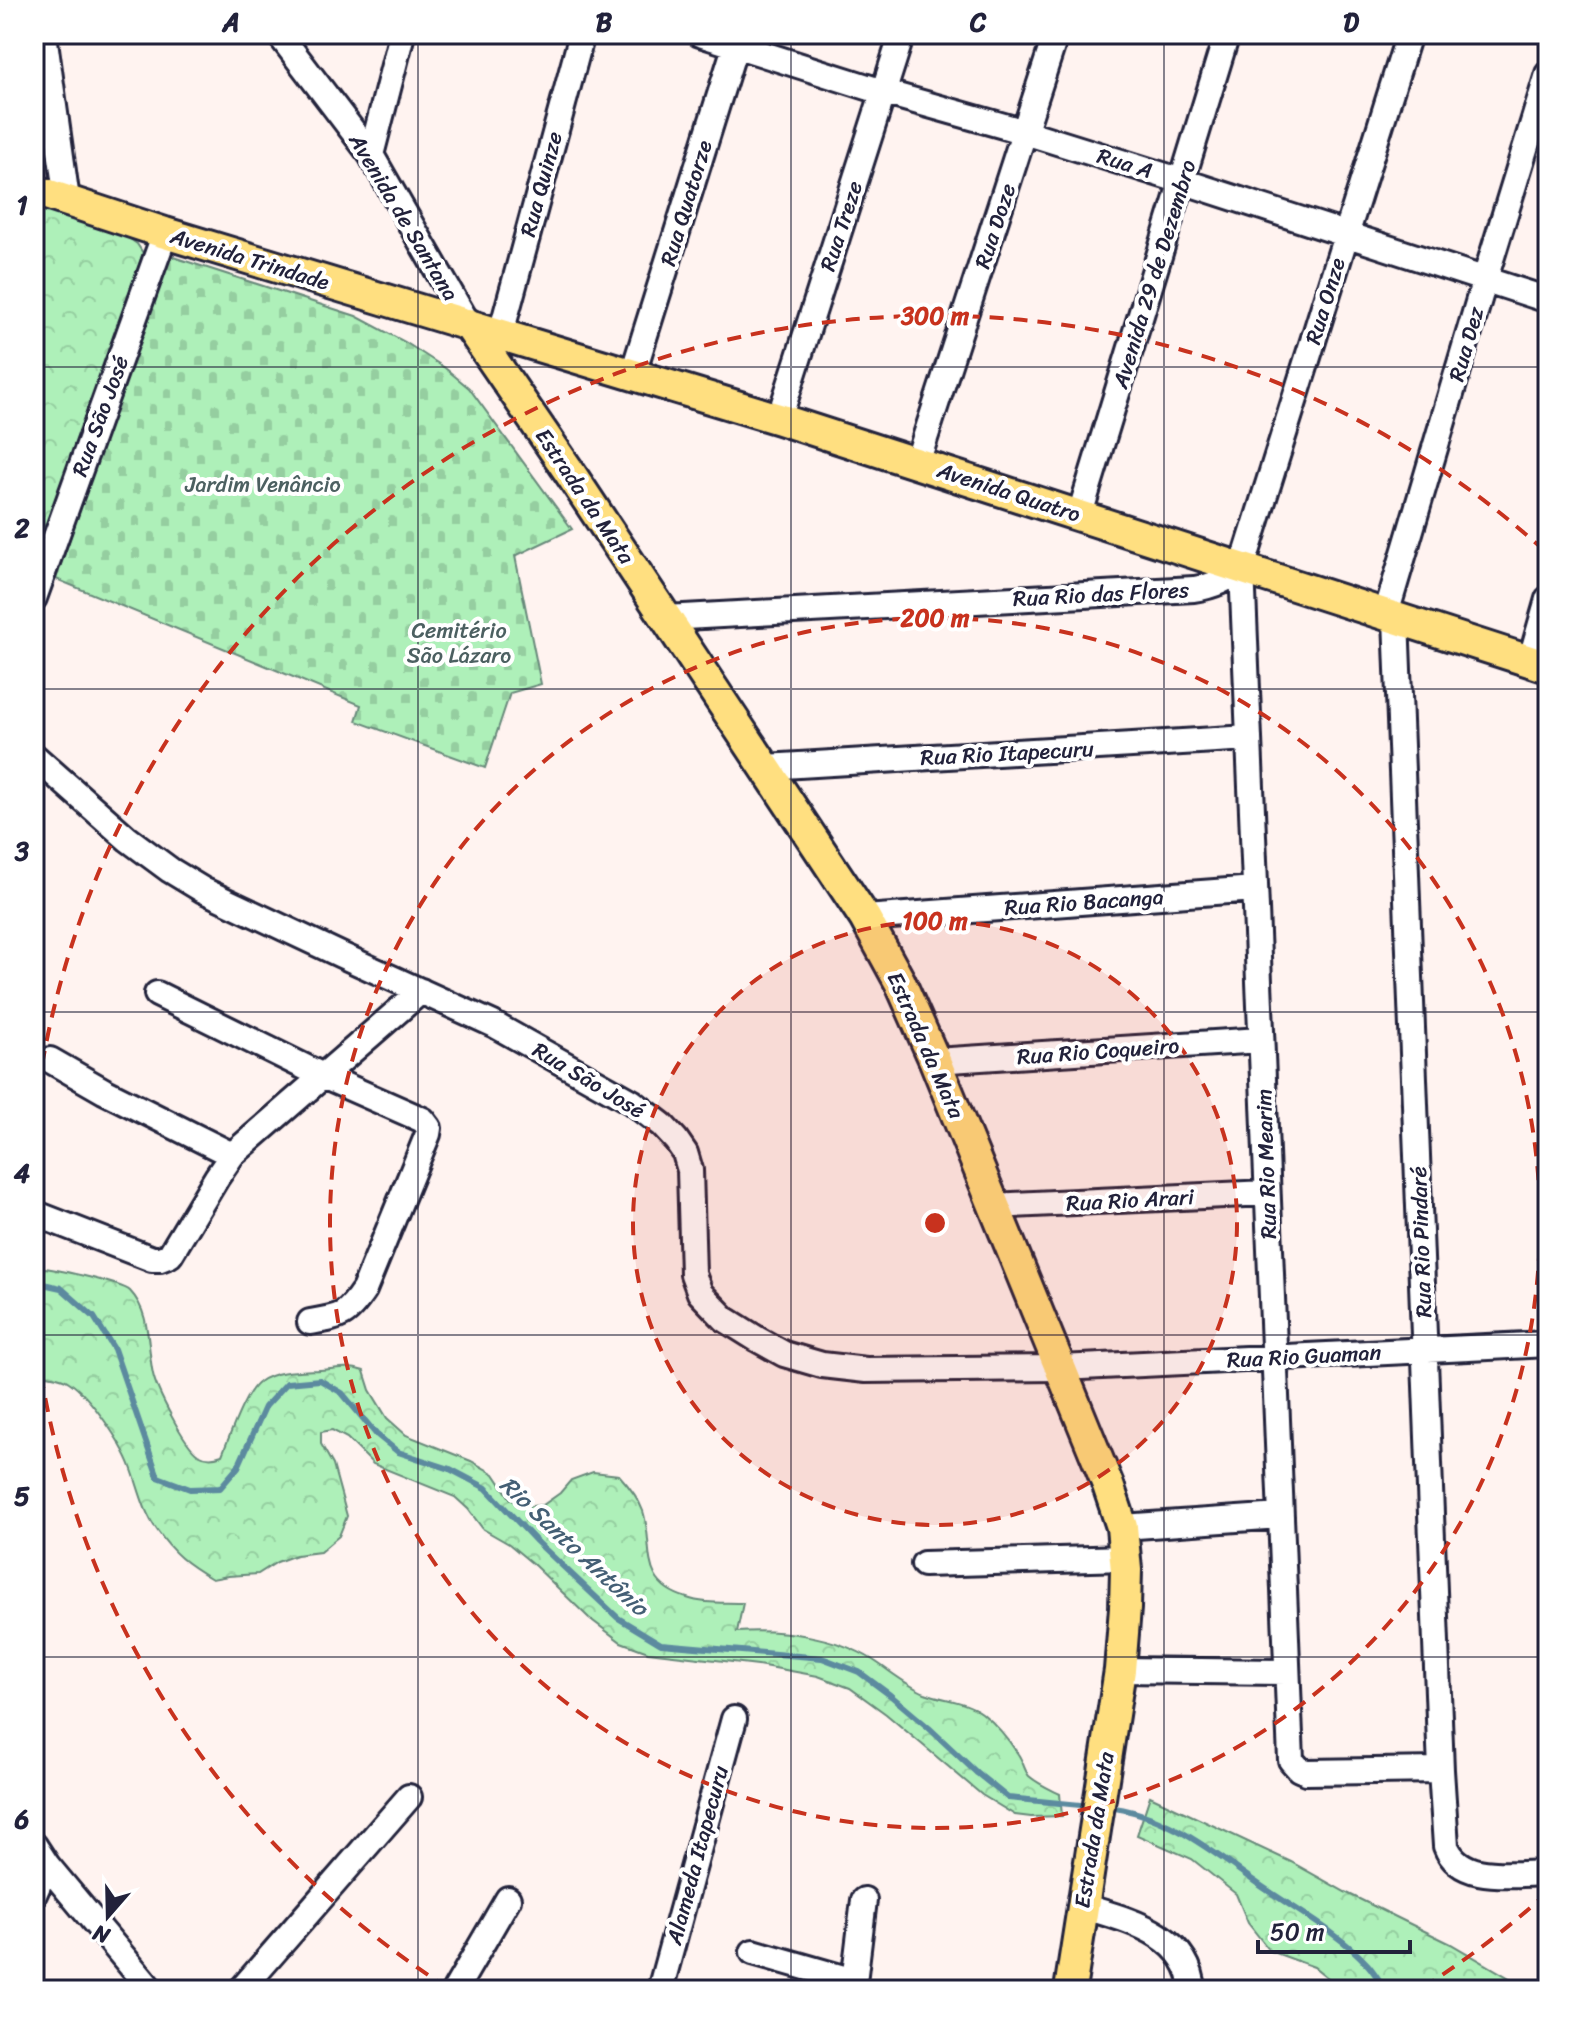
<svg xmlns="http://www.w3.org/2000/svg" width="1582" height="2024" font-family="Sriracha,sans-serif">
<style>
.forest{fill:url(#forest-crowns);stroke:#68897a;stroke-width:2}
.cemetery{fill:url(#cemetery-stones);stroke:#68897a;stroke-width:2}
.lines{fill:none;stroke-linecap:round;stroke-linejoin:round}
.stream{stroke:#5c8a9f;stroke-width:6}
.minor-casing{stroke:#22223b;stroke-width:30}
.major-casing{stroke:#22223b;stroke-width:36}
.minor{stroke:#fff;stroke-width:24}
.major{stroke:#ffdf80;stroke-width:30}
.grid{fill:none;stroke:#22223b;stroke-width:2;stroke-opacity:0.55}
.ring{fill:none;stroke:#c8321e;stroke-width:4;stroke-dasharray:14 10}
.labels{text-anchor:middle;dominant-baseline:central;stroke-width:8;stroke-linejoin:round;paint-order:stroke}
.street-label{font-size:22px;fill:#22223b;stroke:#fff}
.park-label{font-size:22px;fill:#4c6061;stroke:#fff}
.water-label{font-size:24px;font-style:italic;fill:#445f75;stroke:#fff}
.centre{fill:#c8321e;stroke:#fff;stroke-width:4}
.ring-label{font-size:24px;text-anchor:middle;font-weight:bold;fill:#c8321e;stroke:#fff;stroke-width:8;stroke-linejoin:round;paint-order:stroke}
.neatline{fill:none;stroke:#22223b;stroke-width:3}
.grid-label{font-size:26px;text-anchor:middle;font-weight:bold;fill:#22223b}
</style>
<defs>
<pattern id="forest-crowns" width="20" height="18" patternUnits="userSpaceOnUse" patternTransform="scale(2)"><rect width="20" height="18" fill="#aef0b9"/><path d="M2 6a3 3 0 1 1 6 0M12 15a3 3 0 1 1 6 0" fill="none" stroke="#95cea0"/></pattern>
<pattern id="cemetery-stones" width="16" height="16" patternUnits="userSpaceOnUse" patternTransform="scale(2)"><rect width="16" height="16" fill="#aef0b9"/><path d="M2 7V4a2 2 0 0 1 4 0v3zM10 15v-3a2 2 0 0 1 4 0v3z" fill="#95cea0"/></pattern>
</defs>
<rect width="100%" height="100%" fill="#fff3f0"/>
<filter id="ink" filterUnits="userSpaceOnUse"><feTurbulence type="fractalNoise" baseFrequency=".0125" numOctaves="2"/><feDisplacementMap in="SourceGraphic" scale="16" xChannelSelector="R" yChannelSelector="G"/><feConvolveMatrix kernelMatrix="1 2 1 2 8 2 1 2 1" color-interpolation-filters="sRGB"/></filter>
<g filter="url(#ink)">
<path class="forest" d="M34 207 123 234 137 244 143 253 34 563Z
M34 1267C48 1267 122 1283 130 1291 151 1313 147 1346 153 1374 156 1389 185 1446 198 1454 207 1459 214 1458 222 1455 230 1436 244 1393 259 1382 275 1370 301 1371 320 1370 338 1369 346 1365 364 1371L370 1390 387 1418 406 1435 471 1461 494 1474 510 1498 522 1507 543 1505 560 1493 571 1480 593 1472 619 1475C629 1486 638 1497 643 1511 655 1549 637 1583 687 1598 703 1604 725 1602 743 1603L737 1632C782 1629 835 1636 873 1660 890 1671 906 1685 925 1693 943 1700 966 1701 982 1713 996 1724 1009 1740 1018 1754 1023 1761 1024 1770 1029 1776 1038 1784 1050 1789 1060 1794L1062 1816 1031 1817 1015 1815 982 1795 886 1714 850 1688 818 1676 758 1665 648 1652 621 1642 589 1618 533 1564 509 1544 483 1529 468 1509 455 1497 373 1464 347 1438 332 1430 321 1432V1444L333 1465 347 1516 339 1536 320 1552 296 1555 277 1562 258 1574 228 1576 212 1579C187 1564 174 1555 157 1530 143 1511 139 1488 131 1467 122 1443 90 1396 69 1382 58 1374 45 1377 34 1371Z
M1150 1796 1291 1862 1345 1892 1451 1944 1513 1980 1539 1990H1343L1314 1967 1270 1951 1248 1923 1236 1894 1192 1859 1137 1835Z"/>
<path class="cemetery" d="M167 255 356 316 405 342 445 368 469 388 572 529 515 556 541 684 510 693 485 768 356 721 361 705 56 579Z"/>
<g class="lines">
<path class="stream" d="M34 1282 61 1288 94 1317 114 1349 158 1477 190 1489 220 1488 238 1467 265 1407 287 1383 320 1380 342 1393 376 1434 398 1452 450 1469 486 1488 535 1540 618 1618 661 1644 822 1658 859 1672 890 1695 929 1728 977 1773 1008 1798 1091 1806
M1106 1807C1163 1812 1209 1849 1254 1881 1290 1907 1339 1932 1368 1965 1375 1973 1380 1982 1386 1990"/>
<defs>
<path id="minor" d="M44 34 67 200
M279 34 371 155 468 324
M700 34 883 92 1025 132 1182 181 1548 300
M1409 34 1242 568 1291 1760 1299 1769 1306 1772 1441 1770
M371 155 402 34
M501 333 582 34
M633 373 739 34
M779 419 902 34
M917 463 1056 34
M1080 514 1227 34
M34 598 165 233
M1386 614 1485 279 1548 74
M666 618 1194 589C1214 586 1226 580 1242 568
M1396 618 1441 1770 1446 1846C1460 1884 1515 1873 1548 1873
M1530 662 1548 599
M34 756 128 839 170 870 203 890 341 955 493 1024 632 1102 662 1125 676 1140 685 1153 690 1170 693 1274 700 1293 725 1319 757 1339 784 1354 822 1365 866 1370 1061 1368 1548 1344
M766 767 1249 738
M865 918 1255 889
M157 994 323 1076 423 1120 429 1128 428 1134 364 1290C346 1317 341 1317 310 1322
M50 1060 104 1091 232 1155
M935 1061 1261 1040
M993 1206 1267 1193
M34 1213 152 1259H160L170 1255 217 1177 232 1155 421 991
M1122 1527 1281 1516
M924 1564 1125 1558
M1120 1670 1287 1672
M34 1845 47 1865 151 1990
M34 1894 47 1865
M1082 1906C1127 1920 1189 1933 1193 1990
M753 1952 854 1981
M241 1990 409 1797
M455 1990 508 1899
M660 1990 734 1719
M853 1990 864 1900"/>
<path id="major" d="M34 190 165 233 779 419 1548 667
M468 324 568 470 865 918 900 982 935 1061 1108 1485 1122 1527 1126 1570 1125 1608 1120 1670 1070 1990"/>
</defs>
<use href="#minor" class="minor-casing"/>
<use href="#major" class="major-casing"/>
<use href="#minor" class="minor"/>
<use href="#major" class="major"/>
</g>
</g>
<path class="grid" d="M418 34V1990M791 34V1990M1164 34V1990M34 367H1548M34 689H1548M34 1012H1548M34 1335H1548M34 1657H1548"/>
<circle cx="935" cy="1223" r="302" fill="#c8321e" fill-opacity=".12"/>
<g class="ring">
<circle cx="935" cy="1223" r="302"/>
<circle cx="935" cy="1223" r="605"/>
<path d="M1548 1892A907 907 0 0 1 1422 1988M448 1988A907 907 0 0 1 35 1334M35 1112A907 907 0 0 1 1548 554"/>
</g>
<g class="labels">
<g class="street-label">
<text transform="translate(1125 163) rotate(17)">Rua A</text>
<text transform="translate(541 184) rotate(-75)">Rua Quinze</text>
<text transform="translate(686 203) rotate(-73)">Rua Quatorze</text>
<text transform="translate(404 217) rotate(59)">Avenida de Santana</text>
<text transform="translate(841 226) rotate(-72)">Rua Treze</text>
<text transform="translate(995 226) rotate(-72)">Rua Doze</text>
<text transform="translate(250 259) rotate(17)">Avenida Trindade</text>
<text transform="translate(1154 274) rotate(-73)">Avenida 29 de Dezembro</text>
<text transform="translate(1325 301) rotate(-73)">Rua Onze</text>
<text transform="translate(1466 344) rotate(-74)">Rua Dez</text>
<text transform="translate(100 416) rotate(-70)">Rua São José</text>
<text transform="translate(1009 492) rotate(18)">Avenida Quatro</text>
<text transform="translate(585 496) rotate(56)">Estrada da Mata</text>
<text transform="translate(1101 594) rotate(-3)">Rua Rio das Flores</text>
<text transform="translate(1007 753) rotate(-3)">Rua Rio Itapecuru</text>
<text transform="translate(1084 902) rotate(-4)">Rua Rio Bacanga</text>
<text transform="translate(926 1045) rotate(66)">Estrada da Mata</text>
<text transform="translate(1098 1051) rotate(-4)">Rua Rio Coqueiro</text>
<text transform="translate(589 1080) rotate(31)">Rua São José</text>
<text transform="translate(1266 1164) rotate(-92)">Rua Rio Mearim</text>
<text transform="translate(1130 1200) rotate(-3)">Rua Rio Arari</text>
<text transform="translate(1421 1242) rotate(-92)">Rua Rio Pindaré</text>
<text transform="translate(1304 1356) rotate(-3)">Rua Rio Guaman</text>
<text transform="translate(1094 1830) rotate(-81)">Estrada da Mata</text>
<text transform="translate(697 1855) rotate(-75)">Alameda Itapecuru</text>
</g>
<g class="park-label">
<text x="263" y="484">Jardim Venâncio</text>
<text x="459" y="630">Cemitério<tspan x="459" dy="25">São Lázaro</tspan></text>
</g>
<g class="water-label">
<text transform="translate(574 1546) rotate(43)">Rio Santo Antônio</text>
</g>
</g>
<circle cx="935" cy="1223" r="12" class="centre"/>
<g class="ring-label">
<text x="935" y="324">300 m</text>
<text x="935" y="626">200 m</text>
<text x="935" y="929">100 m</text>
</g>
<rect width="1582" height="2024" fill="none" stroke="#fff" stroke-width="88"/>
<g transform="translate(108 1916) rotate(200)" stroke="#ffffff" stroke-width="6" paint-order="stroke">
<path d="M0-6L14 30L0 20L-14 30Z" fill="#22223b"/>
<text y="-12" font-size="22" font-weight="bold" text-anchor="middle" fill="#22223b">N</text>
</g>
<path d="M1258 1940v12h152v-12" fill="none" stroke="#22223b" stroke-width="4"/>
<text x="1270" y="1940" font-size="24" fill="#22223b" stroke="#ffffff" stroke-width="6" paint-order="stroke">50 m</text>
<rect x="44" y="44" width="1494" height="1936" class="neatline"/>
<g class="grid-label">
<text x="231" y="31">A</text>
<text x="604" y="31">B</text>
<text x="978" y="31">C</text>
<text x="1351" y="31">D</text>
<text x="22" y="214">1</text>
<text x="22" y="537">2</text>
<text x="22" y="860">3</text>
<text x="22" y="1182">4</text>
<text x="22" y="1505">5</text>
<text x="22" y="1828">6</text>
</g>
</svg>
